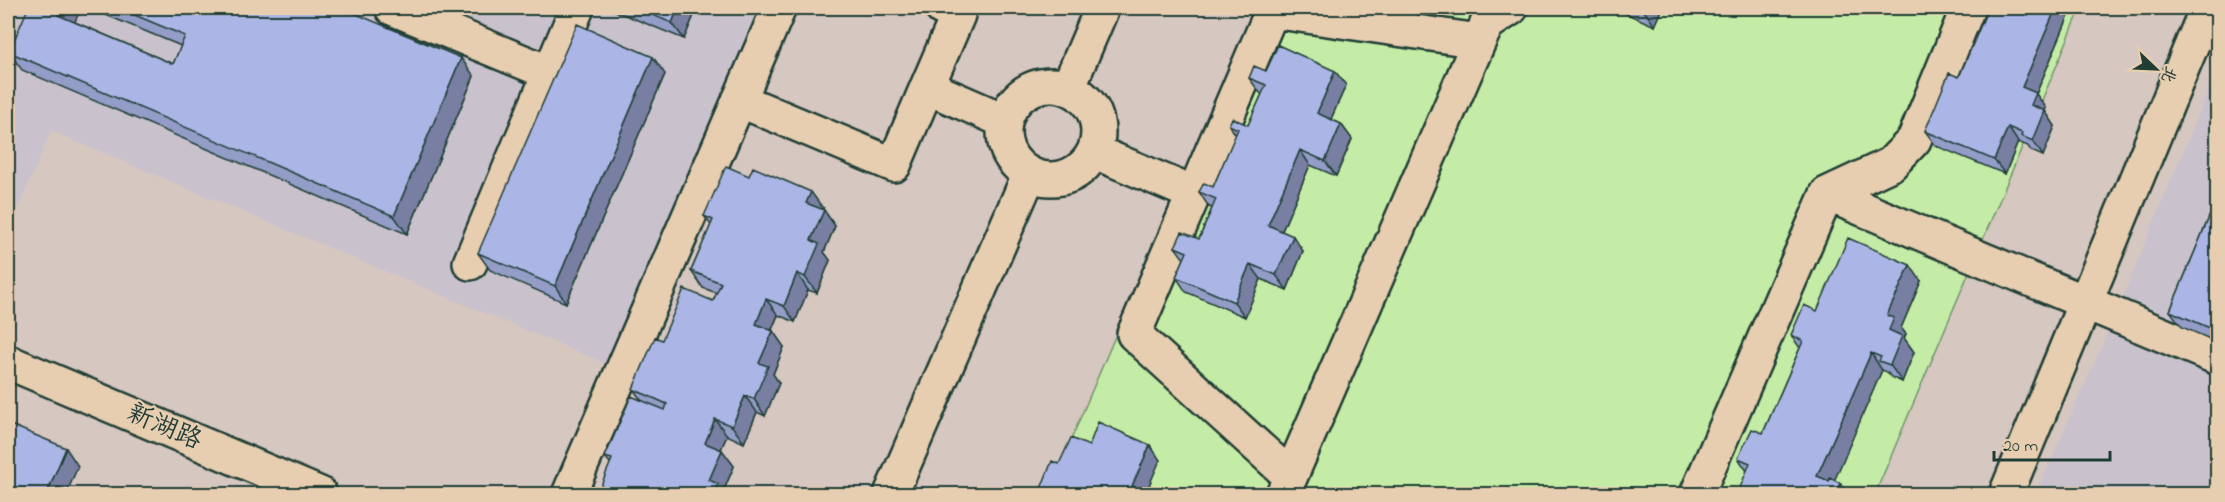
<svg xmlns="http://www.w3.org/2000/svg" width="2225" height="502" font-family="'Indie Flower','LXGW WenKai TC',sans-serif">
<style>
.built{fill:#c9c2cc}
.green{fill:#c5eca6;stroke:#72946d;stroke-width:1.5}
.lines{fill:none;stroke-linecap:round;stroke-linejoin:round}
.minor-casing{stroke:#1f3d34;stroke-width:38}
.minor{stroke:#e8ceb0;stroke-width:33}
.wall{fill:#939dc7;stroke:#1f3d34;stroke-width:1.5}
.shaded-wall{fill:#787fa2;stroke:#1f3d34;stroke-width:1.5}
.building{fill:#abb6e7;stroke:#1f3d34;stroke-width:1.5}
.labels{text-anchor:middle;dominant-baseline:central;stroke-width:4.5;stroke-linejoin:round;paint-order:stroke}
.street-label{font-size:26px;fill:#1f3d34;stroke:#e8ceb0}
</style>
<rect width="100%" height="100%" fill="#d6c7c0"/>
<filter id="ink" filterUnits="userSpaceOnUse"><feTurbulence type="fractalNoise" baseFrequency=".0167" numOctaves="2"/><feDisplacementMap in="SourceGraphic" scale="12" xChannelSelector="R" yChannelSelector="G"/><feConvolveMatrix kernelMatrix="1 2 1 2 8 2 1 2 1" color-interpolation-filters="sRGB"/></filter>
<g filter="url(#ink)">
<path class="built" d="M8 8H800L640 378 51 131 10 227 8 226Z
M2217 70V494H2036L2111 325Z"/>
<path class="green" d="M1255 8H2081L1875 494H1048Z"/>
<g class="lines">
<defs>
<path id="minor" d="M392 8 550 73
M942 8 958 15 927 87 1005 121
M1004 132a47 47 0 1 1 94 0a47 47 0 1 1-94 0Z
M1068 88 1102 8
M739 100 894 165 927 87
M1095 152 1194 194
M1827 194 2218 358
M470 263 577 8
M8 362 320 494
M1290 476 1134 334 1272 11 1479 41
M569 494 779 8
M891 494 1029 175
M1283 494 1479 41 1487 24 1511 8
M1697 494 1827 194 1891 164 1914 140 1968 8
M2006 494 2207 8"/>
</defs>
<use href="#minor" class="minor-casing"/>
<use href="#minor" class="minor"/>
</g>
<path class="wall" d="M89 8H342L474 76 407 234 22 70 9 52 75 22 173 64 181 46Z
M608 8H697L684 39Z
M1613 8H1663L1655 26Z
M1988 8H2072L2036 94 2046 108 2045 111 2055 126 2043 156 2031 151 2028 146 2018 142 2005 174 1936 146 1925 131 1959 77Z
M1266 71 1346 85 1331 119 1341 124 1352 139 1336 176 1310 165 1282 231 1303 251 1287 290 1261 279 1245 317 1186 292 1176 277 1184 259 1175 247 1199 239 1212 208 1209 207 1199 192 1213 187 1236 135 1229 125H1248L1262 94 1260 93 1249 78Z
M665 74 566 303 490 270 478 253Z
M2217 198V342L2182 327 2170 311Z
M823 208 822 209 835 226 824 252 830 260 817 293 808 290 795 322 778 315 772 330 784 347 773 374 779 383 765 416 757 412 744 443 727 435 721 449 734 466 723 492 610 463 605 457 641 400 633 389 662 340 713 301 717 293 703 288 691 271 711 225 704 216Z
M1921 281 1901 328 1906 334 1904 338 1914 352 1902 382 1891 377 1887 372 1882 370 1834 480 1747 471 1738 458 1763 433 1800 348 1791 335 1817 311Z"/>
<path class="shaded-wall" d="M61 8H81L70 33 58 15Z
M678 8H697L684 39 672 23Z
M1646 8H1663L1655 26 1644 11Z
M2056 8H2072L2036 94 2046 108 2045 111 2055 126 2043 156 2033 141 2031 105 2022 87Z
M653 57 665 74 566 303 555 286Z
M461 58 474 76 407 234 394 216Z
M1335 71 1346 85 1327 128 1317 113Z
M1341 124 1352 139 1336 176 1325 161Z
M2008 127 2018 142 2005 174 1994 160Z
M1300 150 1310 165 1278 240 1268 225Z
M811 192 823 208 818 220 806 203Z
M824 210 835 226 824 252 830 260 817 293 805 277 811 240Z
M1293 236 1303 251 1287 290 1276 275Z
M1250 264 1261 279 1245 317 1234 302Z
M1910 265 1921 281 1901 328 1906 334 1904 338 1914 352 1902 382 1890 365 1887 315Z
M797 273 808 290 795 322 784 306Z
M766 299 778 315 767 340 756 324Z
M773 331 784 347 773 374 779 383 765 416 754 399 759 363Z
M1871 353 1882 370 1829 493 1817 476Z
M745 396 757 412 744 443 732 426Z
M715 419 727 435 717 459 705 443Z
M1150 445 1160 460 1145 495 1132 486Z
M66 448 78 466 66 495H46Z
M722 450 734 466 723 492 725 495H713L709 480Z
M1840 483 1848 495H1835Z"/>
<path class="building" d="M28 8H61L58 15 173 64 185 36 118 8H342L461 58 394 216 9 52Z
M636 8H678L672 23Z
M1636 8H1646L1644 11Z
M1988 8H2056L2022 87 2036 93 2031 105 2045 111 2033 141 2021 136 2022 133 2008 127 1994 160 1925 131 1949 73 1959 77Z
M577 24 653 57 555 286 478 253Z
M1278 45 1335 71 1317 113 1341 124 1325 161 1300 150 1268 225 1293 236 1276 275 1250 264 1234 302 1176 277 1187 252 1175 247 1182 232 1199 239 1216 199 1199 192 1204 183 1213 187 1238 129 1229 125 1232 118 1248 125 1266 85 1249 78 1254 66 1266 71Z
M726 166 749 176 753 167 811 192 806 203 824 210 811 240 819 244 805 277 797 273 784 306 766 299 756 324 773 331 759 363 768 366 754 399 745 396 732 426 715 419 705 443 722 450 709 480 718 484 713 495H597L612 459 605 457 631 396 665 410 667 404 633 389 655 337 662 340 684 289 713 301 721 283 691 271 713 220 704 216Z
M2217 198V331L2170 311Z
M1848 238 1910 265 1887 315 1894 318 1889 330 1902 336 1890 365 1879 361 1881 357 1871 353 1817 476 1829 481 1830 478 1840 483 1835 495H1737L1750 463 1738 458 1752 429 1763 433 1803 341 1791 335 1804 305 1817 311Z
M1098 422 1150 445 1132 486 1144 492 1145 489 1159 495H1048L1040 491 1052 461 1059 464 1071 438 1089 446Z
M11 425 66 448 46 495H8V435Z"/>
</g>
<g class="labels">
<g class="street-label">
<text transform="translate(164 428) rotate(23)">新湖路</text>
</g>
</g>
<rect width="2225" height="502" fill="none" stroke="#e8ceb0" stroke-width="30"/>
<rect x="15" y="15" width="2195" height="472" fill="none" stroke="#1f3d34" stroke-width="2" filter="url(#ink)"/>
<g transform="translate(2156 69) rotate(113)" stroke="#e8ceb0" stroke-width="4.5" paint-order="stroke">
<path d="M0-4.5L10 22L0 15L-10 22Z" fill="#1f3d34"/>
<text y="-9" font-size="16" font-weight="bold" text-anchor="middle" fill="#1f3d34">北</text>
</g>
<path d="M1994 451v9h116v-9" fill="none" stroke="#1f3d34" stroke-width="3"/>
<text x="2003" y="451" font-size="18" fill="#1f3d34" stroke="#e8ceb0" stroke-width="4.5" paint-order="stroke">20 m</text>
</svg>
